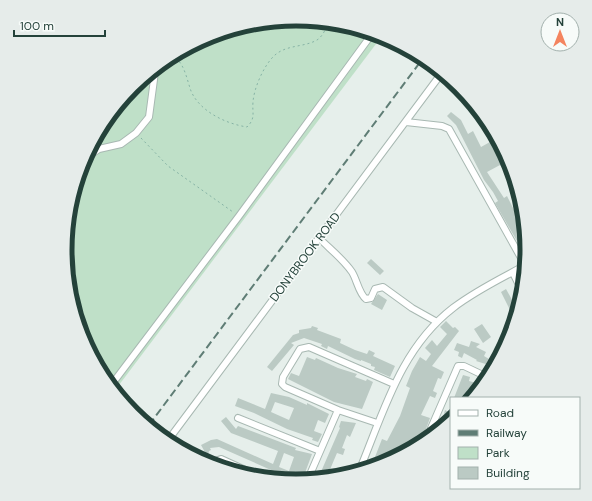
<svg xmlns="http://www.w3.org/2000/svg" width="592" height="501" font-family="'DM Sans',sans-serif">
<style>
.green{fill:#bfe0c8}
.building{fill:#bbcac4;fill-rule:evenodd}
.lines{fill:none;stroke-linecap:round;stroke-linejoin:round}
.minor-casing{stroke:#a8b8b2;stroke-width:8}
.path{stroke:#86b3a5;stroke-width:1;stroke-dasharray:2 3;stroke-linecap:butt}
.minor{stroke:#fff;stroke-width:6}
.rail{stroke:#5f7d75;stroke-width:2;stroke-dasharray:8 4;stroke-linecap:butt}
.labels{text-anchor:middle;dominant-baseline:central;stroke-width:3;stroke-linejoin:round;paint-order:stroke}
.street-label{font-size:12px;fill:#24423a;stroke:#f7fbf9}
.rim{fill:none;stroke:#24423a;stroke-width:5}
</style>
<rect width="100%" height="100%" fill="#e6efeb"/>
<path class="green" d="M296 19 382 36 116 389 82 339 65 250 82 162 132 87 208 37Z"/>
<path class="building" d="M451 112 461 120 468 134 473 131 481 147 490 142 486 135 490 132 503 155 505 154 508 159 505 161 511 170 514 185 500 165 487 172 504 198 507 196 516 214 518 213 521 218 523 227 520 229 524 237 517 241 495 203 498 201 493 192 484 180 456 125 447 116Z
M371 259 384 271 380 275 367 263Z
M506 289 516 307 514 318 501 292Z
M378 294 387 300 382 310 371 304Z
M446 321 453 328 455 327 459 331 432 366 444 372 441 379 438 378 433 391 437 393 435 398 430 396 421 415 430 418 422 440 384 464 378 466 381 459 375 457 382 439 387 441 400 416 410 388 406 386 412 371 420 357 426 361 431 354 425 348 432 340 437 346 447 334 440 327Z
M482 324 491 337 483 343 474 329Z
M312 326 318 328 317 330 341 339 340 343 355 350 367 354 369 350 375 353 373 356 395 366 390 377 374 370 375 367 371 366V364L361 360V361L355 359 328 346 327 349 321 346 322 344 304 338 291 343 294 345 272 371 267 367 293 335 299 333V330L311 328Z
M471 341 480 344 476 347 486 352 484 356 494 362 492 366 476 361 477 360 464 353 462 358 458 356 459 352 454 350 457 343 469 347Z
M307 357 315 360 316 358 338 368 357 374 355 377 366 381 367 379 373 382 362 409 334 402 288 379 291 373 299 376Z
M463 375 470 377 469 381 480 384 470 398H454Z
M271 393 289 397 307 405V403L329 414 325 423 318 420 314 431 322 434 318 442 312 440 313 438 287 429 254 413 235 406 238 398 265 409ZM275 402 294 408 289 420 271 412Z
M445 410 451 413V420L446 423 442 421Z
M226 417 236 429 238 426 296 448 295 450 312 454 302 481 296 482 286 479 287 477 270 472 271 470 219 447 210 448 211 450 209 451 206 463 189 452 207 456 201 445 211 440 217 439 273 464 278 451 231 433 221 421ZM284 453 294 457 289 471 279 467Z
M341 421 356 423 350 437 347 435 342 448 345 449 343 455 337 453 334 460 329 472 335 474 325 476 320 474 340 428 339 427Z"/>
<g class="lines">
<defs>
<path id="minor" d="M406 122 442 126 449 129 525 265
M84 159 99 149 121 144 136 133 149 117 155 72
M319 238C330 249 343 259 352 272 357 280 359 294 366 299L371 298 375 289 383 287 412 308 437 322
M513 273 520 287
M112 384 239 216 372 34
M238 418 320 451
M377 423 338 410 285 387 282 384 283 377 300 349 309 347 394 384
M428 435 458 366H464L485 376
M169 439 441 74
M212 465 215 461 221 459 254 474
M360 469C384 411 401 348 453 308 475 291 500 279 524 266
M308 479 338 410"/>
</defs>
<use href="#minor" class="minor-casing"/>
<path class="path" d="M176 58C185 66 187 80 191 91 200 112 227 124 247 127 256 118 252 113 253 102 254 88 263 68 272 58 284 44 303 48 317 40 322 37 325 30 328 25
M141 138 168 166 233 212"/>
<use href="#minor" class="minor"/>
<path class="rail" d="M149 425 421 61"/>
</g>
<g class="labels">
<g class="street-label">
<text transform="translate(305 257) rotate(-53)">DONYBROOK ROAD</text>
</g>
</g>
<path d="M0 0H592V501H0ZM72 250a224 224 0 1 1 448 0a224 224 0 1 1-448 0Z" fill="#e6ecea" fill-rule="evenodd"/>
<path class="rim" d="M72 250a224 224 0 1 1 448 0a224 224 0 1 1-448 0Z"/>
<rect x="450" y="397" width="130" height="92" fill="#f7fbf9" stroke="#a3b1ad"/>
<rect x="458" y="410" width="20" height="6" fill="#ffffff" stroke="#a3b1ad"/>
<text x="486" y="417" font-size="12" fill="#24423a">Road</text>
<rect x="458" y="430" width="20" height="6" fill="#5f7d75" stroke="#a3b1ad"/>
<text x="486" y="437" font-size="12" fill="#24423a">Railway</text>
<rect x="458" y="447" width="20" height="12" fill="#bfe0c8" stroke="#a3b1ad"/>
<text x="486" y="457" font-size="12" fill="#24423a">Park</text>
<rect x="458" y="467" width="20" height="12" fill="#bbcac4" stroke="#a3b1ad"/>
<text x="486" y="477" font-size="12" fill="#24423a">Building</text>
<g transform="translate(560 32)"><circle r="19" fill="#f7fbf9" stroke="#a3b1ad"/>
<path d="M0-3L7 15L0 10L-7 15Z" fill="#f4845f"/>
<text y="-6" font-size="11" font-weight="bold" text-anchor="middle" fill="#24423a">N</text>
</g>
<path d="M14 30v6h91v-6" fill="none" stroke="#24423a" stroke-width="2"/>
<text x="20" y="30" font-size="12" fill="#24423a" stroke="#f7fbf9" stroke-width="3" paint-order="stroke">100 m</text>
</svg>
